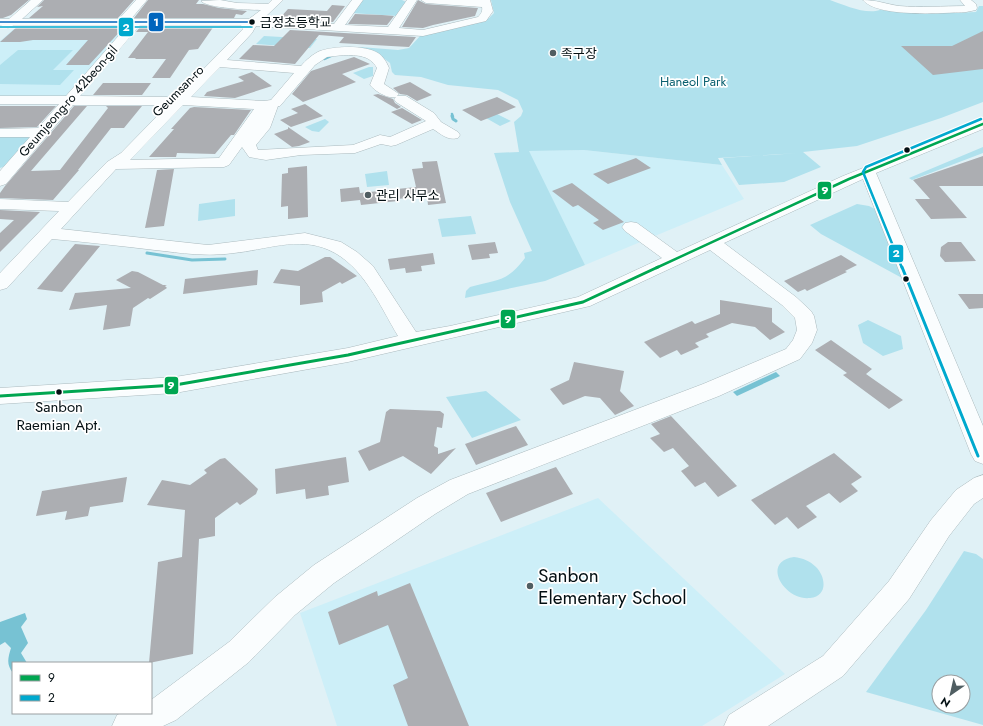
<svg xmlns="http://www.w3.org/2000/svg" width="983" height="726" font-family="Jost,'Noto Sans KR',sans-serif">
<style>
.built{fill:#cdeff8}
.green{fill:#b0e1ed;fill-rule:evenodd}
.water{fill:#77c2d3}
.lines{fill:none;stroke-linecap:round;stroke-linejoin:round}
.stream-far1{stroke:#77c2d3;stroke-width:2.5}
.stream{stroke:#77c2d3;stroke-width:3}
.building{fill:#acaeb2}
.minor-casing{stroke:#abbabe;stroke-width:1}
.minor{fill:#fafdfe;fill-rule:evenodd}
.bus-1-far1-casing{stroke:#fff;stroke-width:5}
.bus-1-casing{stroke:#fff;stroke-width:6}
.bus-2-far2-casing{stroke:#fff;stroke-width:3}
.bus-2-far1-casing{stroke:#fff;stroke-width:5}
.bus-2-casing{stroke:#fff;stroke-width:6}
.bus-3-casing{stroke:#fff;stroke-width:3}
.bus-1-far1{stroke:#00a651;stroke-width:2.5}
.bus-1{stroke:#00a651;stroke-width:3}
.bus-2-far2{stroke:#00a9ce;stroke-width:1.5}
.bus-2-far1{stroke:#00a9ce;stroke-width:2.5}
.bus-2{stroke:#00a9ce;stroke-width:3}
.bus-3{stroke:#0065bd;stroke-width:1.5}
.bus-dot{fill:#030f13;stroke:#fff;stroke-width:1.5}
.poi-dot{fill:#505e62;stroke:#fff;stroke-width:1.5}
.labels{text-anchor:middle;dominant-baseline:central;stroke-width:3.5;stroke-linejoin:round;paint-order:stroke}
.far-bus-label{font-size:13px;fill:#030f13;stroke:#fff;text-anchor:start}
.far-poi-label{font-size:13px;fill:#030f13;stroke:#fff;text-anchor:start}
.far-park-label{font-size:13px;fill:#0b6070;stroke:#fff}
.far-street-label{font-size:13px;fill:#030f13;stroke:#fff}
.bus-label{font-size:15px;fill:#030f13;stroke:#fff}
.near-poi-label{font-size:19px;fill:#030f13;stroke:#fff;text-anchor:start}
.line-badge{stroke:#fff;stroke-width:1.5}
.badge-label{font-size:11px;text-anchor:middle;font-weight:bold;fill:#fff}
</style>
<rect width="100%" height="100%" fill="#e0f1f6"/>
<path class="built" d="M24 26H113L128 27 69 98H0V41L15 28Z
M584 150 722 165 744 199 585 265 528 151Z
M598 498 785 674 702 726H337L300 613Z"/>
<path class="green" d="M361 0H402L406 2 398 16 351 13Z
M491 0H830C844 5 866 15 880 10L953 13 976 12 979 6H983V102L941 118 857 146 803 152 821 167 784 182 739 185 723 158 799 153 718 158 722 165 584 150 529 151 585 265 545 281 465 298 466 291 470 287C497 279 506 283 525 258L524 253 532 251 510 202 494 153 519 152 514 122 521 116 523 111 518 100 498 90 448 85 421 77 395 75 392 72 390 63 379 55 341 48 360 47 398 50 409 48 420 36 483 21 489 18 494 13Z
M264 36 317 39 310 48 256 44Z
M18 50H73L53 70H74L60 85 0 84V65Z
M369 67H373V76L364 79 353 73Z
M497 114 511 121 500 126 486 118Z
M325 119 329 122 319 132 312 131 305 127Z
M0 135H29L32 137 8 165 0 168Z
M983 147V153L912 180 909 178Z
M387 171 389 185 367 187 365 174Z
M235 199V216L198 221 199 204Z
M857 204 869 206 877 210 902 278 821 234 810 225Z
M471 216 476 234 442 237 438 219Z
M868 320 901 336 903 349 883 356 863 343 858 325Z
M486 391 521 420 472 438 446 397Z
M964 551 976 554 983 559V725L866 692 926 610ZM939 682H963V706H939Z
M794 557C803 558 810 561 816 567 826 577 828 596 810 598 785 601 760 562 794 557Z"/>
<path class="water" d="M776 372 780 376 737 396 733 392Z
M25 613 27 619 21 627 28 643 21 653 27 663H13V673C6 664 8 658 11 648L5 642 0 645V622Z"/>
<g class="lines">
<path class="stream-far1" d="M324 59 333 55
M452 114 453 117"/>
<path class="stream" d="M452 116 453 119 456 121
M147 253 192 260 225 259"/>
</g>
<path class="building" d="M0 0H29L11 15 3 18H0Z
M44 0H134L118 18H29L43 6 37 7Z
M148 0H199L196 4H203L219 8 247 11 242 15 236 14 234 18H134Z
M418 0 426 4 478 8 475 16 433 25 423 28 402 27Z
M332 5 345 6 333 22 279 19 288 9 327 11Z
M355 14 382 15 394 16 387 25 348 24Z
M18 26H125L89 65H66L88 40H33L20 42H0Z
M141 26H214L198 49 189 50 170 78H152L166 59H135L136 58H128L148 32H136Z
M290 30 416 37 409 47 391 46 339 43 344 37 319 35 295 64 239 59 253 45 274 46Z
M983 31V69L933 75 901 46H952Z
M354 57 370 64 342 74 356 82 303 102 292 94 311 71Z
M252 72 272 86 235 98 204 96 207 92 244 81 238 77Z
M410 82 432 95 417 101 407 95 400 94 393 88Z
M103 83H151L142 95H93Z
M378 94 393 99 395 103 401 107 397 109 373 95Z
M497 97 516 107 481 121 462 110Z
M305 104 323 116 291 127 280 120 298 113 291 109Z
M0 106H56L37 127 0 128Z
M74 106H87L31 171 60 170 108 108 106 106H142L124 128H111L78 170H79L53 200 0 198V193L5 186Z
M194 107 251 110 234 135H231L215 154 177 153 176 157H149L174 129H171L190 108Z
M402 108 422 120 412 124 391 112Z
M288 127 304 138 310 142 299 146 292 147 274 134 288 129Z
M983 156V186H939L967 218 931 219 915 199H930L913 180Z
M636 158 651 168 608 184 593 174Z
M437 161 446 203 428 205 427 196 397 199 398 201 361 205 360 200 341 202 340 189 359 187 360 193 416 187 412 169 423 168 422 162Z
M307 166 308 217 288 219V206L281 207 282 174 288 173V168Z
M174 169 164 226 145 228 157 170Z
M572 183 624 222 603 230 593 223 599 220 578 205 573 207 552 191Z
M0 210 40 212 0 252V233L14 220 0 219Z
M495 242 498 253 489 254 490 258 472 260 468 245Z
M948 242H961L976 261 945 262 940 256 941 247Z
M75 244 100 246 62 292 37 289Z
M433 253 435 264 421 266 422 271 406 273 405 268 390 270 388 259Z
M841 255 857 265 845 271 847 272 807 291 805 289 798 292 784 281Z
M325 257H330L357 276 342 284 340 282 322 292 323 302 300 305V286L273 283 281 269 298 271Z
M258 270 257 285 183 294 185 279Z
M132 271 138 272 163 285H167L165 286 167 288 150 299 148 298 133 308 130 326 103 330 107 305 69 310 75 293 131 288 116 280Z
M958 294H983V308L969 309Z
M720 300 772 308V322L785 332 770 340 755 327 732 323 706 334 709 337 695 343 699 347 681 355 677 350 660 358 644 342 692 321 695 324 720 314Z
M831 340 872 369 866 374 903 400 889 409 843 375 847 373 815 350Z
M574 362 624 371 620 391 634 406 615 415 600 398 585 396 563 405 550 389 569 380Z
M390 409 440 411 444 414 442 428 437 427 434 446 438 448V454L456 448 431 474 403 456 369 471 358 451 380 442 386 412Z
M671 416 737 486 718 497 705 482 695 487 681 471 689 466 673 448 664 452 650 438 660 434 651 424Z
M516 426 528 445 476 465 465 444Z
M834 453 862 477 851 484 858 491 840 503 829 493 806 506 817 517 798 529 787 517 775 525 751 500Z
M346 457 349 482 328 486 329 495 306 499 305 489 276 494 275 469Z
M225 458 258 489 256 494 240 505 237 502 215 518V536L199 539 193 654 149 663 158 562 182 557 185 510 147 505 162 480 190 485 207 473 204 470 220 459Z
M556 467 573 494 501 522 486 493Z
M127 477 123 502 90 507 88 516 65 520 67 511 36 516 42 491Z
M410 583 469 726H408L393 685 408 678 388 625 339 645 328 612 377 591 378 596Z"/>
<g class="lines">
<defs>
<path id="minor" d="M31 0H43L22 19H119L136 0H147L131 19H249L261 10C250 10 207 8 201 1L220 0 237 3 268 4 272 0H283L263 19 334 24 352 0H363L345 25 388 27 407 0H417L399 28 423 30 478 17C481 14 483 11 482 7L426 3 421 0H490L493 11 486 21 423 36 256 26 252 33 227 60 301 66C306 60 313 54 320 51 335 46 365 45 378 53 383 56 387 63 389 68L384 84 399 94 397 96H406L434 113 441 122 458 132 460 135 458 138C448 141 441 134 433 129L396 145 391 146 381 144 355 153 301 155 266 160 249 157 242 147 229 165 224 167 116 169 61 229 208 245 305 233 341 242 357 252 373 266 416 332 450 326 578 297 662 258 625 231 622 227 625 223 631 222 637 223 677 252 843 176 983 120V129L876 173 983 426V464L975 461 971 454 863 179 724 243 796 297 811 311 814 316 817 330 812 343 800 359 719 396 468 494 435 514 334 583 295 615 249 662 176 720 163 726H112L117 715 121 713H151V700L229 642 275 597 314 565 417 498 450 480 703 384 786 349 793 340 797 330 795 318 782 305 710 250 590 306 348 362 175 393 0 404V388L175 377 348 348 398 336C380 306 363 265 329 250 298 236 265 250 234 253 207 257 181 253 155 250 121 246 87 242 52 239L7 288 0 290V273L59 211 0 209V199L68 202 107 162 121 153 168 105H73L6 184 0 186V171L30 137H0V129L38 128 59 104H0V96H66L128 25H14L8 28 0 25V19H9ZM140 25H241L243 29 173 100 167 97 80 96ZM344 55C357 55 370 55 377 68L370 85C375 91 387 99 396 97L394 99 396 102 426 121 390 137 380 135 353 145 258 150 256 145 270 128 278 106H280L315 65 327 57ZM220 67 294 73 271 100 264 101 191 97ZM183 105 254 109 219 158 130 160Z
M863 0C876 0 886 4 899 6 921 8 943 6 965 6L960 0H971L976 4 977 8 976 10 966 12C944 13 877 18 863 0Z
M983 475V498L974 504 949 536 909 599 843 676 768 726H724L729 715 823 656 889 581 931 520 956 490 974 478Z"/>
</defs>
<use href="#minor" class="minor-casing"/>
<use href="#minor" class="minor"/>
<defs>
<path id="bus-1-far1" d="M656 268 849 179 983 124"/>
<path id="bus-1" d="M0 396 175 385 348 355 583 302 658 267"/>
<path id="bus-2-far2" d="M0 27H252"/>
<path id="bus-2-far1" d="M902 268 863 172 866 167 981 119"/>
<path id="bus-2" d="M902 267 978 456"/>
<path id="bus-3" d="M0 22H252"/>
</defs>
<use href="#bus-1-far1" class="bus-1-far1-casing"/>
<use href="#bus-1" class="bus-1-casing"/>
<use href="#bus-2-far2" class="bus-2-far2-casing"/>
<use href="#bus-2-far1" class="bus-2-far1-casing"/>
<use href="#bus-2" class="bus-2-casing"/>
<use href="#bus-3" class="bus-3-casing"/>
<use href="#bus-1-far1" class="bus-1-far1"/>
<use href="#bus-1" class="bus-1"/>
<use href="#bus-2-far2" class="bus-2-far2"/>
<use href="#bus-2-far1" class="bus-2-far1"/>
<use href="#bus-2" class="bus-2"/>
<use href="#bus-3" class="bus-3"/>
</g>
<g class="bus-dot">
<circle cx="252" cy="22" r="3.5"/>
<circle cx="907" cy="150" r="3.5"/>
<circle cx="906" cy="279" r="3.5"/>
<circle cx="59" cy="392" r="3.5"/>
</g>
<g class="poi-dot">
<circle cx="553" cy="53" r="4"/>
<circle cx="368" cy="195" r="4"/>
<circle cx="530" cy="586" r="4"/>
</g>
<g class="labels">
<g class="far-bus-label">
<text x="260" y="22">금정초등학교</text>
</g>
<g class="far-poi-label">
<text x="561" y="53">족구장</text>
<text x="376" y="195">관리 사무소</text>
</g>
<g class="far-park-label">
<text x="693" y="81">Haneol Park</text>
</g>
<g class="far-street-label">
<text transform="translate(178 91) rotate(-45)">Geumsan-ro</text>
<text transform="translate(68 101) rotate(-49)">Geumjeong-ro 42beon-gil</text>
</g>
<g class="bus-label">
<text x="59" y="407">Sanbon<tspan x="59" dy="18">Raemian Apt.</tspan></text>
</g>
<g class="near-poi-label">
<text x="538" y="575">Sanbon<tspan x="538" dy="22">Elementary School</tspan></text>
</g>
</g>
<g class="line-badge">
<rect x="148" y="12" width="16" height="20" rx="4" fill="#0065bd"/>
<rect x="118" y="17" width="16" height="20" rx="4" fill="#00a9ce"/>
<rect x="817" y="181" width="15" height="19" rx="4" fill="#00a651"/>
<rect x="888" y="244" width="16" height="19" rx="4" fill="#00a9ce"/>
<rect x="500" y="309" width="16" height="20" rx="4" fill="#00a651"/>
<rect x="164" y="376" width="15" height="19" rx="4" fill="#00a651"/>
</g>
<g class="badge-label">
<text x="156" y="26">1</text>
<text x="126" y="31">2</text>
<text x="825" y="194">9</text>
<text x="896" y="257">2</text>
<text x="508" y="323">9</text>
<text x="171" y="389">9</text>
</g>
<rect x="12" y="662" width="140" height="52" fill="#ffffff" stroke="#9a9fa1"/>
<rect x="20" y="675" width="20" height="6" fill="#00a651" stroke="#9a9fa1"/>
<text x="48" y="682" font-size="12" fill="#030f13">9</text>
<rect x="20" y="695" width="20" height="6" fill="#00a9ce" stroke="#9a9fa1"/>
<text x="48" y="702" font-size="12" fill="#030f13">2</text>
<g transform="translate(951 694) rotate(214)"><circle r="19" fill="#ffffff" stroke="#9a9fa1"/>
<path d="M0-3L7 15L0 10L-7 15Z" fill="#505e62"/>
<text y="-6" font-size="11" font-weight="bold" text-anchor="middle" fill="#030f13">N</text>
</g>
</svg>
